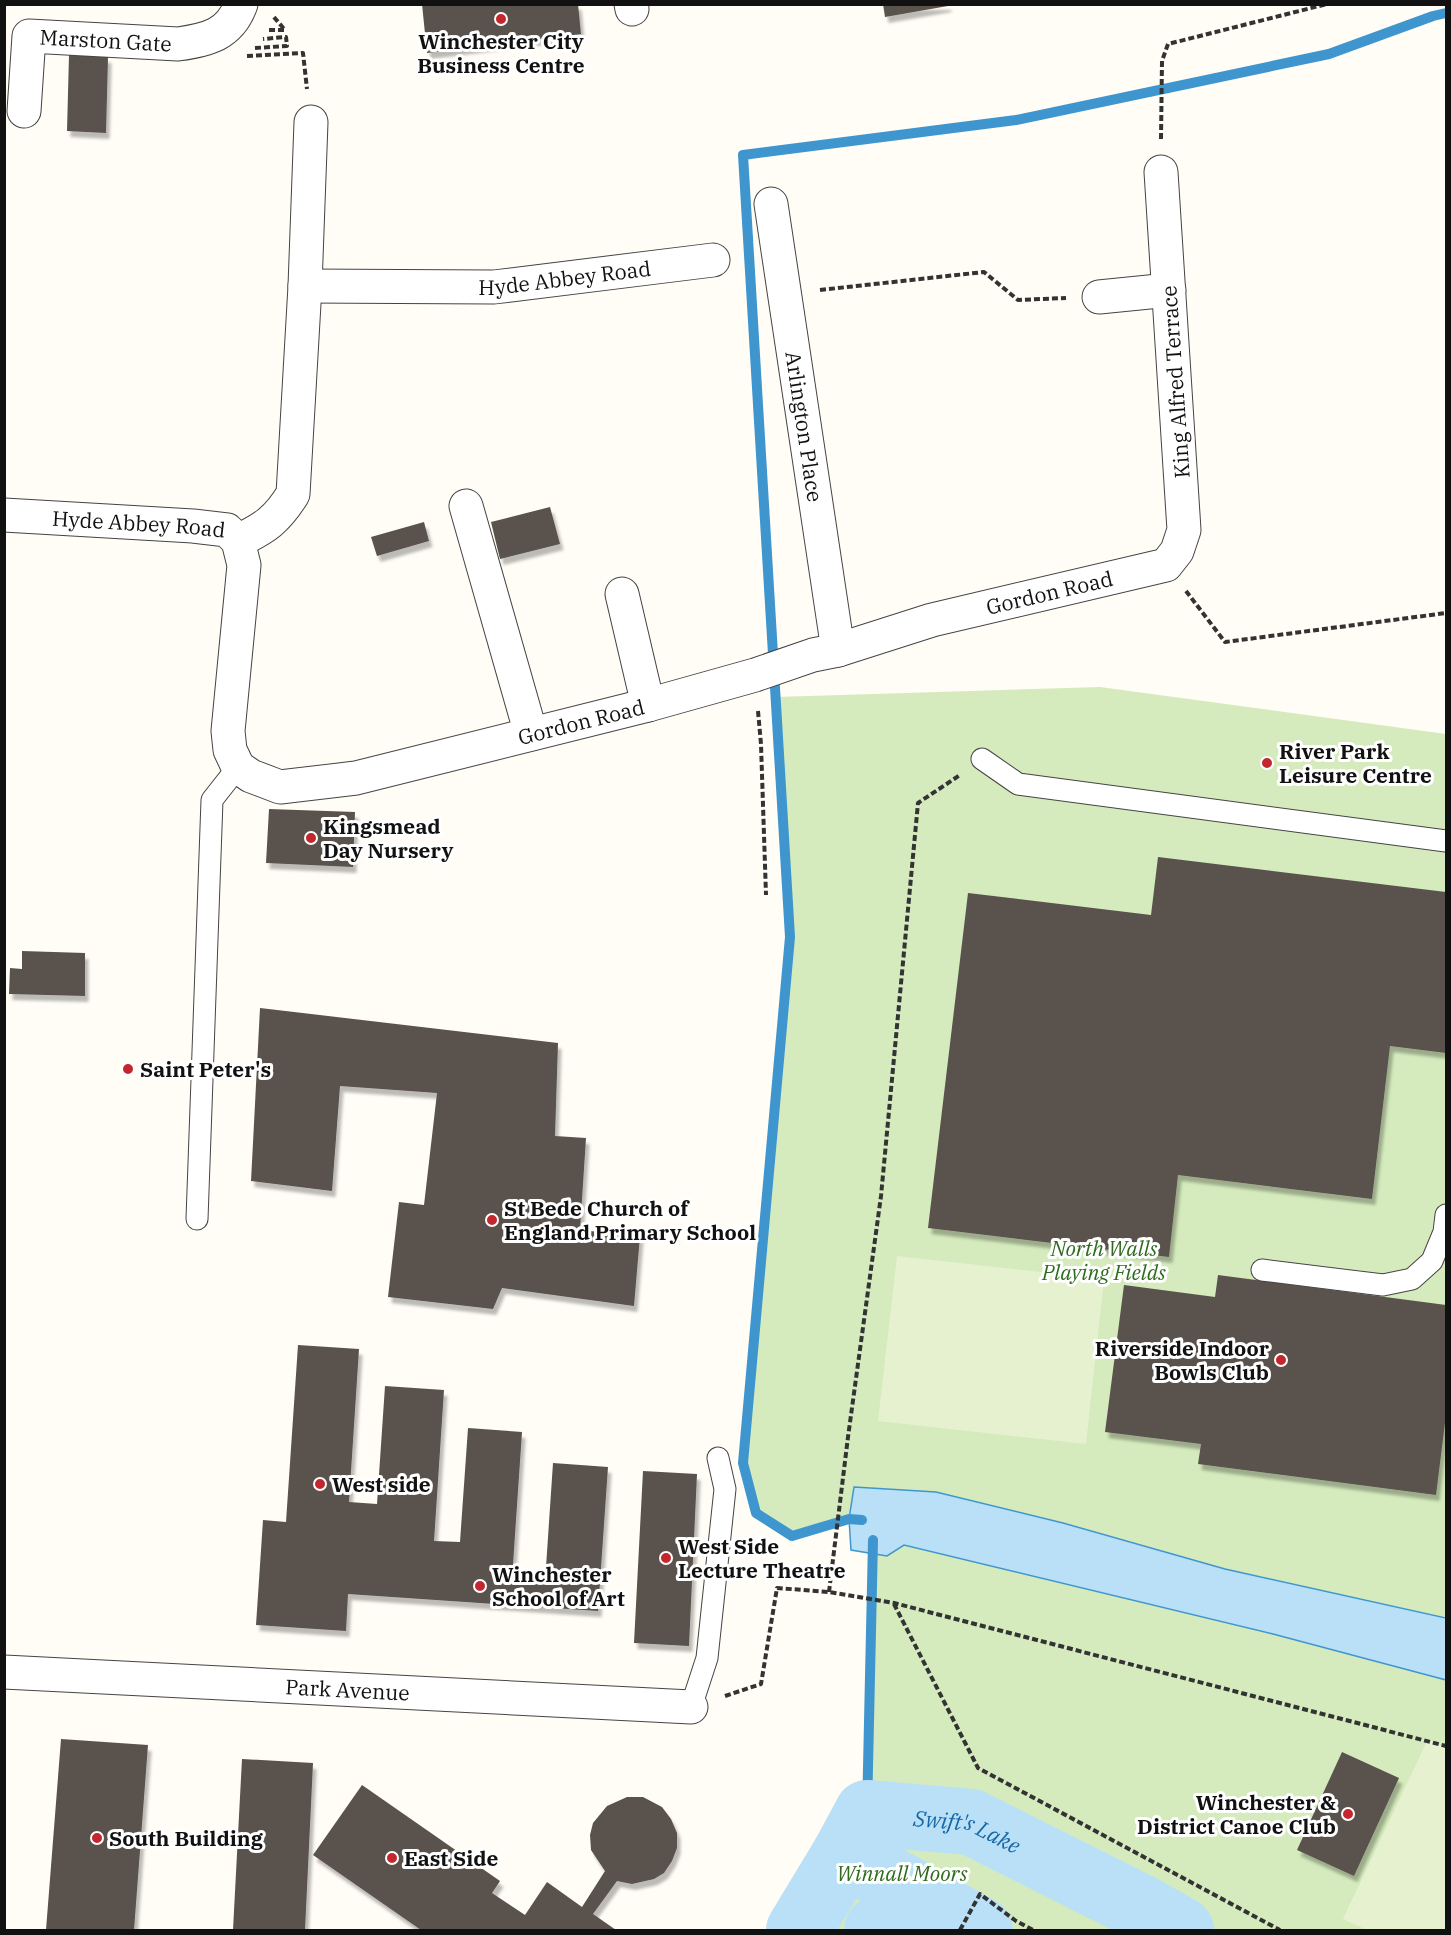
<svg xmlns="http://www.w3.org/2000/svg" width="1451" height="1935" font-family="'IBM Plex Serif',serif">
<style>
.green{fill:#d5ebbd}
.pitch{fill:#e6f2cf}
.water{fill:#b9e0f7;stroke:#3f96cf;stroke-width:1.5}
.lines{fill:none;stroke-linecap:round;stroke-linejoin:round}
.stream{stroke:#3f96cf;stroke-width:10}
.river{stroke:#b9e0f7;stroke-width:66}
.building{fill:#5a524d;filter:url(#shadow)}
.service-casing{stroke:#444;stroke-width:23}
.minor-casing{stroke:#444;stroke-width:35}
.path{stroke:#333;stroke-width:4;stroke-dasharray:6 3;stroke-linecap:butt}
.service{stroke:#fff;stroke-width:21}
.minor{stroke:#fff;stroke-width:33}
.poi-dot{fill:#c4262e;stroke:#fff;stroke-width:2}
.labels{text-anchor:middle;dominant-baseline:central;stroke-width:6;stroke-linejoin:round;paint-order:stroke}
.street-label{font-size:21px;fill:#111;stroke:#fff}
.poi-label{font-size:21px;font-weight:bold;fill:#111;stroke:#fff;text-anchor:start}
.park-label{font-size:21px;font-style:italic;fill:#2f6b1f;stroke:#fff}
.water-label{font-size:22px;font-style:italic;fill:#1768a6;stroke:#fff}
</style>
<defs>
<filter id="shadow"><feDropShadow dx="3.5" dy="6" stdDeviation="1.5" flood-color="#0004"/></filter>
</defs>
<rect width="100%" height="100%" fill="#fffdf5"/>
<path class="green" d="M1100 687 1446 734V1930H799L845 1854 867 1813 874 1522 849 1519 792 1536 756 1513 743 1463 790 937 776 697Z"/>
<path class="pitch" d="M897 1256 1104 1279 1086 1444 878 1421Z
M1428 1739 1446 1748V1930H1367L1343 1919Z"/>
<path class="water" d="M854 1487 936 1492 1063 1523 1225 1569 1446 1618V1680L1273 1634 904 1545 887 1556 851 1550 849 1519Z"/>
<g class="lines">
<path class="stream" d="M862 1520 849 1519 792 1536 756 1513 743 1463 790 937 743 155 1016 120 1329 54 1433 16 1446 13
M867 1813 873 1540"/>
<g class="river">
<path d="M845 1854 980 1930"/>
<path id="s1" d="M799 1930 845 1854 867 1813 971 1822 1144 1909 1181 1930"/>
<path d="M877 1930 879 1928 905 1913 939 1906"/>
</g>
</g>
<path class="building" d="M422 4H578L581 34 427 53Z
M883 4H948V6L885 17Z
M69 55 108 57 106 133 67 131Z
M550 507 560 544 500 559 491 522Z
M424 522 429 541 377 556 371 537Z
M269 809 355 812 353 867 266 863Z
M1158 857 1446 892V1053L1390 1046 1372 1199 1178 1175 1169 1257 928 1228 968 893 1151 915Z
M22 951 85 953V996L9 994 10 968 22 969Z
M260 1008 558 1043 555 1136 586 1138 580 1230 640 1236 634 1306 502 1288 493 1309 388 1297 399 1202 424 1205 437 1093 340 1086 332 1191 251 1181Z
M1218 1275 1446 1305V1415L1436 1495 1198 1464 1201 1444 1105 1432 1124 1285 1215 1297Z
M298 1345 359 1349 349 1502 377 1504 385 1386 444 1390 434 1541 460 1542 468 1428 522 1432 512 1579 545 1582 553 1463 608 1467 598 1611 348 1594 346 1631 256 1625 263 1520 286 1522Z
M643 1471 697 1474 689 1646 634 1643Z
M61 1739 148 1745 134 1930H46Z
M1342 1752 1399 1778 1354 1876 1297 1850Z
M242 1759 313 1763 305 1930H233Z
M362 1785 500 1881 492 1893 525 1915 547 1882 582 1907 605 1871 591 1850 590 1835 593 1823 607 1806 627 1797H643L662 1807 671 1819 677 1833V1848L672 1861 664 1873 654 1879 632 1884 617 1881 593 1914 616 1930H421L313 1855Z"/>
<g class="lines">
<defs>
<path id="service" d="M982 759 1018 784 1446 841
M197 1219 212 800 238 767
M1262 1270 1383 1285 1412 1279 1432 1261 1444 1232 1446 1215
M691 1707 707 1658 725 1489 718 1458"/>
<g id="minor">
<path d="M631 4 632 9"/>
<path id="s2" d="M24 111 29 36 178 44C207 40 230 35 241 4"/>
<path id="s3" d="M771 204 838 650"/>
<path id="s4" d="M305 286 494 287 713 260"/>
<path d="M1099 297 1169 290"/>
<path d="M466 506 531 734"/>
<path id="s5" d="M4 515 193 526 227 530 238 541 244 565 228 731 230 750 238 767 251 776 280 787 356 778 648 705 755 675 813 655 838 650 932 620 1166 565 1177 551 1184 530 1161 172"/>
<path d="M238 541C265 528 277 520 293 494L305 286 311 122"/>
<path d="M622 594 648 705"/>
<path id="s6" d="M4 1672 691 1707"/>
</g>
</defs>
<use href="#service" class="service-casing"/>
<use href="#minor" class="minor-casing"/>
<path class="path" d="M269 30H285L273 16
M255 48 287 46 286 37 263 39
M247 56 303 53 307 89
M1161 139 1162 61 1168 44 1327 4
M820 290 984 272 1018 300 1066 298
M1186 591 1225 642 1446 613
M758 711 761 744 766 895
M829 1592 848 1437 881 1196 918 803 960 775
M894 1604 978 1768 1280 1930
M725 1696 761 1684 777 1588 829 1592 894 1603 1446 1746
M960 1930 980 1894 1016 1921 1033 1930"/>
<use href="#service" class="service"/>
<use href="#minor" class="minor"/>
</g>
<g class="poi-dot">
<circle cx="501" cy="19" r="6"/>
<circle cx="1267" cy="763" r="6"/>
<circle cx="311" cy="838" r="6"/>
<circle cx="128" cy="1069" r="6"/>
<circle cx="492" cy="1220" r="6"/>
<circle cx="1281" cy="1360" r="6"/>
<circle cx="320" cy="1484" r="6"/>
<circle cx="666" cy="1558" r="6"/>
<circle cx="480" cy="1586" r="6"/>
<circle cx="1348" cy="1814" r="6"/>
<circle cx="97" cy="1838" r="6"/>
<circle cx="392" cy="1858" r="6"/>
</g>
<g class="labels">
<g class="street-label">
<text stroke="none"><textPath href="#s2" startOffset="152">Marston Gate</textPath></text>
<text stroke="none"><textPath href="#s4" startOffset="260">Hyde Abbey Road</textPath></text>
<text transform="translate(1175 382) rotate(-94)">King Alfred Terrace</text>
<text stroke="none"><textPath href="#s3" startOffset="225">Arlington Place</textPath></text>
<text stroke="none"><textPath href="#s5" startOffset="135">Hyde Abbey Road</textPath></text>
<text stroke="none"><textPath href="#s5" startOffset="1310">Gordon Road</textPath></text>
<text stroke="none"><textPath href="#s5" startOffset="824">Gordon Road</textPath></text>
<text stroke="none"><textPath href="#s6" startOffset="344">Park Avenue</textPath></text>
</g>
<g class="poi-label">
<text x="501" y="41" text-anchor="middle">Winchester City<tspan x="501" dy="24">Business Centre</tspan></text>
<text x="1279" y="751">River Park<tspan x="1279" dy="24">Leisure Centre</tspan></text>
<text x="323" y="826">Kingsmead<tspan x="323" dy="24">Day Nursery</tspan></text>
<text x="140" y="1069">Saint Peter's</text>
<text x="504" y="1208">St Bede Church of<tspan x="504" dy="24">England Primary School</tspan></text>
<text x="1269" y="1348" text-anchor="end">Riverside Indoor<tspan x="1269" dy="24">Bowls Club</tspan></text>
<text x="332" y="1484">West side</text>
<text x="678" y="1546">West Side<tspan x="678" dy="24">Lecture Theatre</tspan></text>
<text x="492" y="1574">Winchester<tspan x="492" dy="24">School of Art</tspan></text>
<text x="1336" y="1802" text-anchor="end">Winchester &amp;<tspan x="1336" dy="24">District Canoe Club</tspan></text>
<text x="109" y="1838">South Building</text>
<text x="404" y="1858">East Side</text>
</g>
<g class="park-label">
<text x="1104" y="1248">North Walls<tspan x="1104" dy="24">Playing Fields</tspan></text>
<text x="902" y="1873">Winnall Moors</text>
</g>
<g class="water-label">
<text stroke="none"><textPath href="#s1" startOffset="238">Swift's Lake</textPath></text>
</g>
</g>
<rect width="1451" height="1935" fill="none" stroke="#111111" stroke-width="12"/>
</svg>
